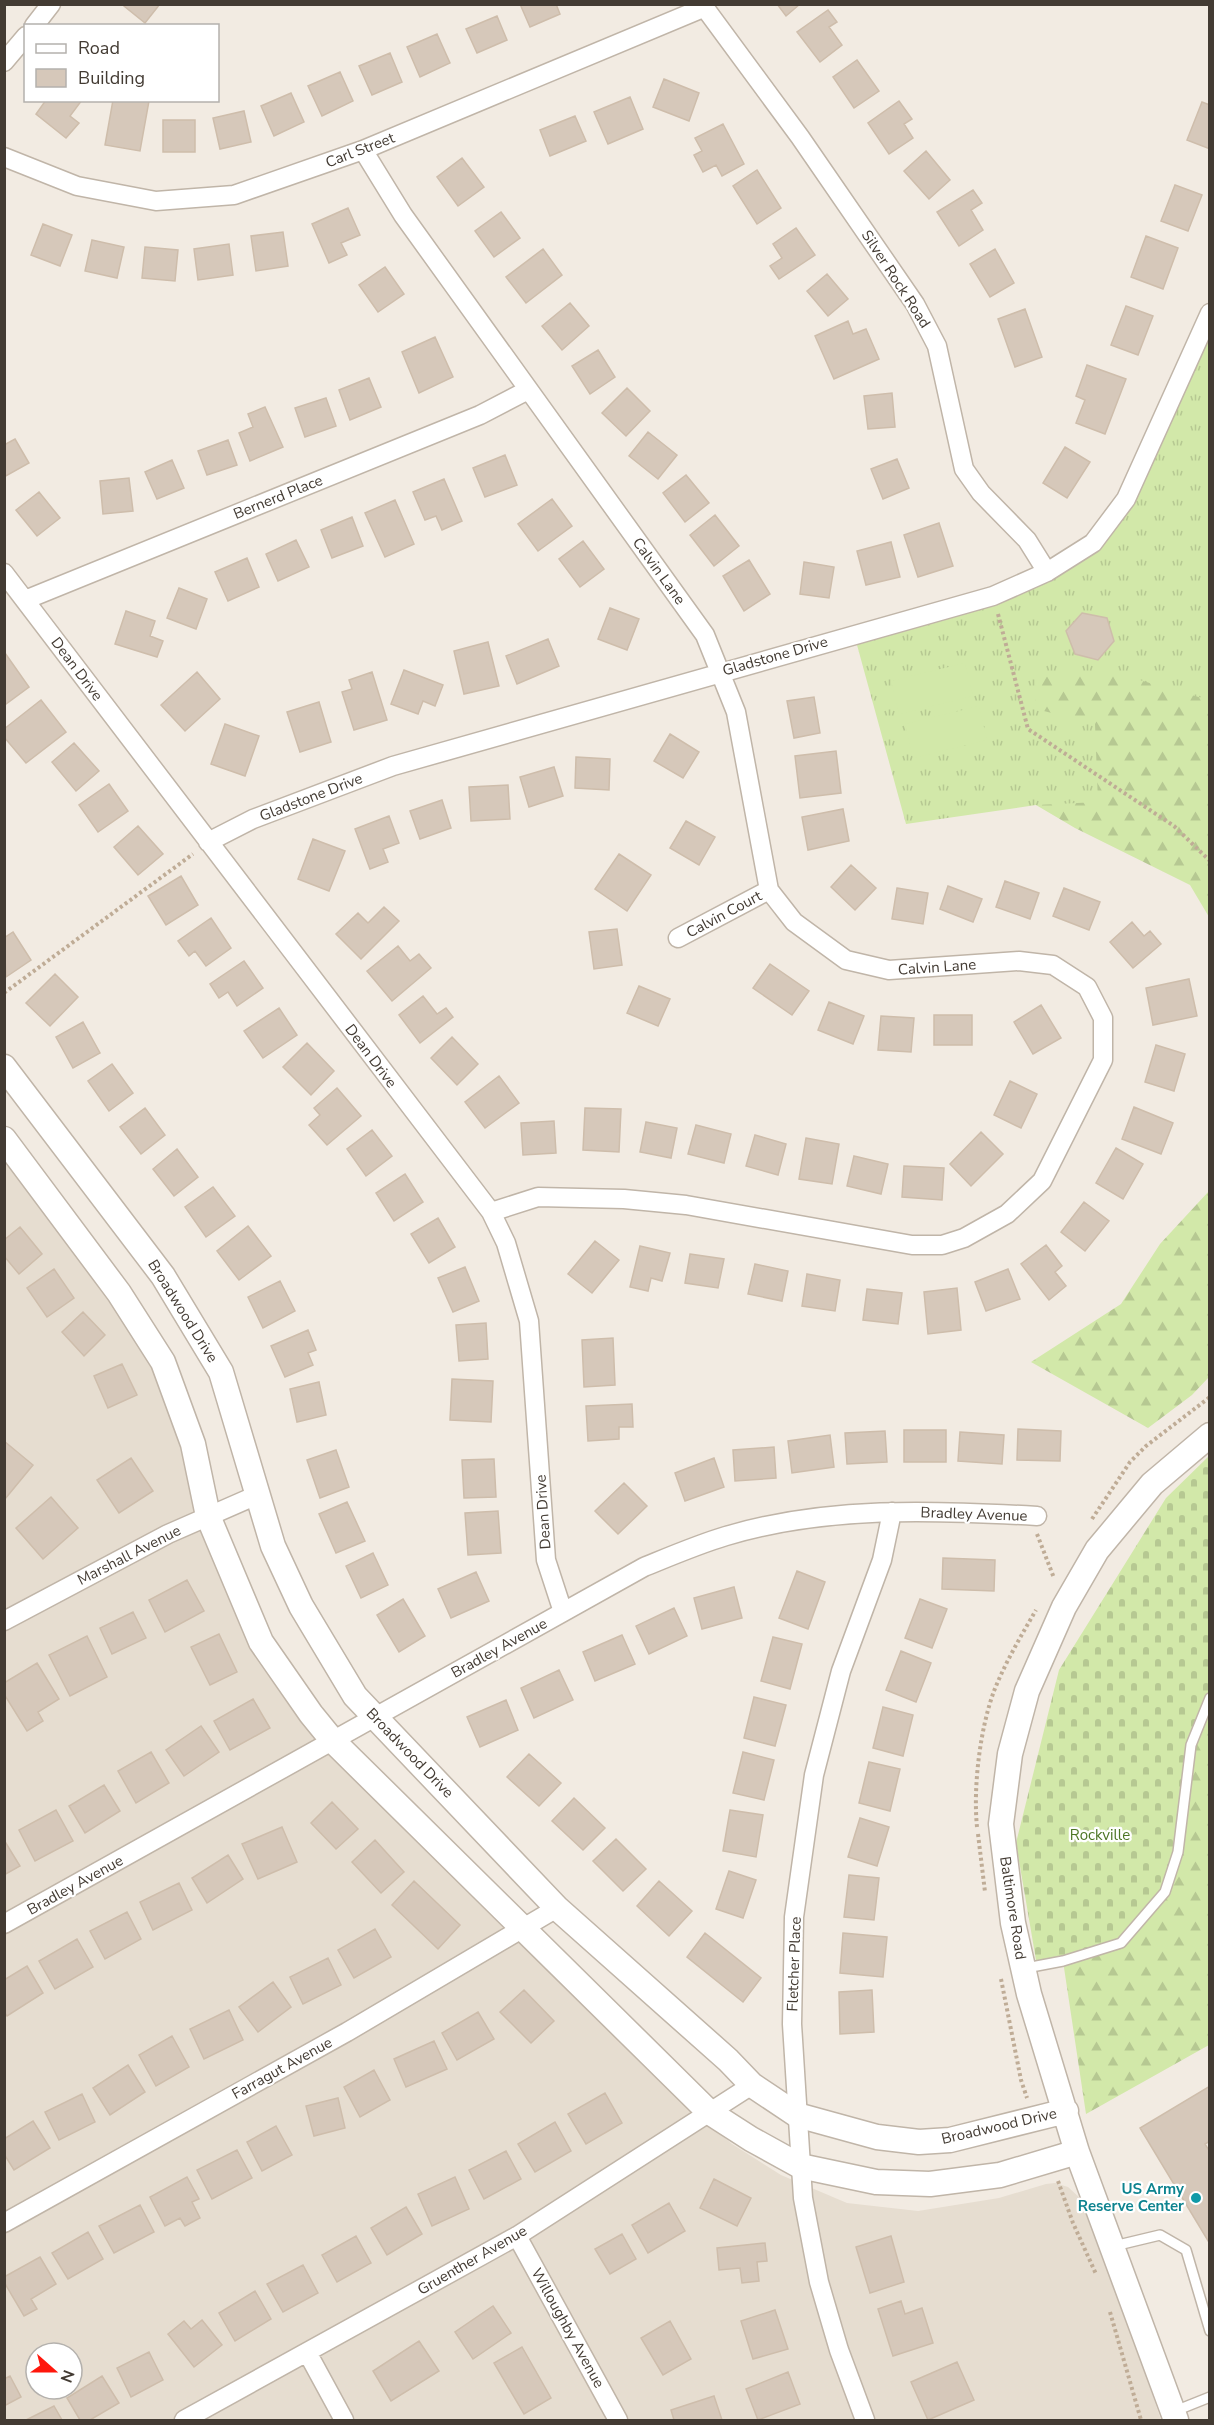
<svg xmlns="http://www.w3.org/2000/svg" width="1214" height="2425" font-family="'Nunito Sans',sans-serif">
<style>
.residential{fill:#e6ddd0;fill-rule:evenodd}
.grass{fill:url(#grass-tufts)}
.forest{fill:url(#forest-firs)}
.cemetery{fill:url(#cemetery-stones)}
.pitch{fill:#d2e8a9}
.building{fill:#d6c8ba;stroke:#cebdab;stroke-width:1.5}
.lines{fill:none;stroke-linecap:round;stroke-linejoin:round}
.service-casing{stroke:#c0b5a8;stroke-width:12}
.minor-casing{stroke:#c0b5a8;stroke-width:21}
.tertiary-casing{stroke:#c0b5a8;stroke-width:27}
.path{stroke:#bfac96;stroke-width:4;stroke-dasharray:3 3;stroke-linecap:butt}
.service{stroke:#fff;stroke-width:9}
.minor{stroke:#fff;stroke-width:18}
.tertiary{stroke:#fff;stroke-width:24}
.culture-dot{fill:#0f9aa8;stroke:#fff;stroke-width:2}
.labels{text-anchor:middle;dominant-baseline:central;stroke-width:4.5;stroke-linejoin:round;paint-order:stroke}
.street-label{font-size:15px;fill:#433b33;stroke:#fff}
.park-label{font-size:15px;fill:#4c7525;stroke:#fff}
.culture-label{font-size:15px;font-weight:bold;fill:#0d838f;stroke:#fff;text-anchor:end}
</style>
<defs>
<pattern id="grass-tufts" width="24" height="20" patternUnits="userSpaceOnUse" patternTransform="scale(1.5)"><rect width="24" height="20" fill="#d2e8a9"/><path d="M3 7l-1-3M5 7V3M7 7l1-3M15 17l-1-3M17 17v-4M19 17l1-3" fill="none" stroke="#b6c892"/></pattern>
<pattern id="forest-firs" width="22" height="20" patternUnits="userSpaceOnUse" patternTransform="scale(1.5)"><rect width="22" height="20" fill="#d2e8a9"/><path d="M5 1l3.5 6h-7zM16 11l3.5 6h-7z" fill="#b6c892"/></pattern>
<pattern id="cemetery-stones" width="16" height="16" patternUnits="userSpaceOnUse" patternTransform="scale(1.5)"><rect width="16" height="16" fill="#d2e8a9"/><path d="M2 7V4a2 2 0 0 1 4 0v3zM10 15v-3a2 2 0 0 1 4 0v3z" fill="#b6c892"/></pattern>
</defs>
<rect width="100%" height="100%" fill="#f2ebe2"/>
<path class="residential" d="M4 1153 160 1365 217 1553 344 1768 674 2094 732 2144 781 2175 847 2203 918 2211 999 2198 1046 2184 1055 2183 1068 2187 1081 2199 1093 2221 1161 2420H5ZM36 2353H72V2389H36Z"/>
<path class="grass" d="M1209 332V861L1036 805 906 824 854 634 993 596 1093 543Z"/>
<path class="forest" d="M1122 675 1209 700V917L1190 885 1075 828 1036 805 1098 802 1095 724 1036 709 1035 677Z
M1209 1191V1377L1192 1395 1148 1428 1031 1362 1121 1304 1160 1244Z
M1209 1698V2045L1086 2114 1063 1961 1191 1745Z"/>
<path class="cemetery" d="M1209 1456V1698L1191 1745 1178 1852 1165 1892 1121 1943 1037 1966 1016 1843 1059 1670 1166 1498Z"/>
<path class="pitch" d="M965 663 973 696 899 714 891 681Z
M979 706 987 740 913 758 905 724Z"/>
<path class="building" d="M125 4H160L145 23 124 6Z
M520 4H556L560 14 530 27Z
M777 4H800L786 16Z
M828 10 837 22 829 27 842 45 820 62 797 32Z
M497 16 507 40 477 53 466 29Z
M437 34 450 63 420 77 407 47Z
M390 53 402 82 372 95 359 66Z
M857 60 879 91 854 108 833 77Z
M340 72 353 101 322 116 308 86Z
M664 79 699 93 689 121 653 107Z
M291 93 304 122 274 136 261 106Z
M630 97 643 129 608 144 594 112Z
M46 100H82L70 116 79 123 66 138 36 114Z
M113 100 149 101 140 151 105 145Z
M899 101 912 119 904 124 913 138 889 154 868 123Z
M1202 102 1210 105V149L1187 140Z
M244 111 251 142 220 149 213 118Z
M575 116 586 141 550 156 540 130Z
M163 120H195V152H163Z
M723 124 744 164 722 176 716 165 703 172 694 155 702 151 695 138Z
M926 151 950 180 929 199 904 171Z
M462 158 484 187 458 206 437 177Z
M757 170 781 208 757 224 733 186Z
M1175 185 1202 195 1188 231 1161 221Z
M973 190 982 203 971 210 983 230 959 246 937 212Z
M348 208 360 235 341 243 347 255 329 263 312 224Z
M501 212 520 238 494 257 475 231Z
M43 224 72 235 60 266 31 255Z
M796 228 815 255 779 279 770 266 782 258 773 244Z
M283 232 288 266 256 271 251 236Z
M1146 236 1178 248 1163 289 1131 277Z
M92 240 124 247 117 278 85 271Z
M229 244 233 275 198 280 194 249Z
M145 247 178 250 175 281 142 278Z
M543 249 562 275 526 303 506 277Z
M995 249 1014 283 990 297 970 264Z
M385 267 404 294 378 312 359 285Z
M827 274 848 299 828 316 807 291Z
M570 303 589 326 562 350 542 326Z
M1126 306 1153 316 1138 355 1111 345Z
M1025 309 1042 357 1015 367 998 319Z
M848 321 853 334 866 329 879 359 834 379 815 336Z
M435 337 453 377 419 393 402 352Z
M598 350 615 377 590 394 572 366Z
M1087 365 1126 379 1105 434 1076 423 1085 400 1076 396Z
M369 378 381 407 350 420 339 390Z
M627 388 650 411 626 436 602 413Z
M892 393 895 427 868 429 864 396Z
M326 398 336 426 305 437 295 408Z
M265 407 283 447 250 461 239 433 253 427 248 414Z
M648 432 677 455 658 479 629 456Z
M15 439 29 463 4 477V445Z
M228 440 237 465 207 475 198 451Z
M1065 447 1090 462 1067 498 1043 483Z
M505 455 517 485 485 497 473 468Z
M897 459 909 488 883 499 871 469Z
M172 460 184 488 157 499 145 472Z
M686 475 709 503 685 522 663 493Z
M129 478 133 511 103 514 100 481Z
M444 479 462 521 442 530 436 516 425 520 413 492Z
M39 492 60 518 37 536 16 510Z
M552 499 572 526 538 551 518 524Z
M395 500 414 544 385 557 365 513Z
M715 515 739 546 714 566 690 535Z
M352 517 363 546 332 558 321 530Z
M939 523 953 566 918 577 904 535Z
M296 540 309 567 278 581 266 554Z
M583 541 604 569 580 587 559 559Z
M891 542 900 577 866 585 857 551Z
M247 558 259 587 228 601 215 572Z
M749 560 770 594 744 611 723 576Z
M804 562 834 567 829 598 800 594Z
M179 588 207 599 196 629 167 618Z
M610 608 639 619 627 650 598 639Z
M126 611 155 621 150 636 163 641 157 657 115 644Z
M1082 613 1107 618 1114 641 1098 660 1075 654 1066 631Z
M548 639 559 666 517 684 506 656Z
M488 642 499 686 464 694 454 651Z
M5 653 29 687 6 704 4 702Z
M404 670 443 685 435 706 423 701 418 714 391 704Z
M197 672 220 699 185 731 161 705Z
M372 672 387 720 354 730 342 692 352 689 349 680Z
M814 697 820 733 794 738 787 701Z
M41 700 66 732 26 763 4 737V729Z
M319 702 331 742 300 752 287 712Z
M225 724 259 736 245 776 211 764Z
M670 734 699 752 683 778 654 761Z
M74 743 99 771 76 791 52 762Z
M836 751 841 793 800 798 795 756Z
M576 757 610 759 609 790 575 788Z
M554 767 563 796 529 807 520 777Z
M109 784 128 811 98 832 79 805Z
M508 785 510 819 471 821 469 787Z
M442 800 451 828 420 839 410 811Z
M843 809 849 841 808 850 802 817Z
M389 816 399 843 383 849 388 862 370 869 355 829Z
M686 821 715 837 699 865 670 848Z
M138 826 163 854 138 875 114 847Z
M313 839 345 851 329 891 298 879Z
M619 854 651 875 627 911 595 889Z
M851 865 876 888 855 910 831 887Z
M181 876 198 905 166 925 148 896Z
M1005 881 1039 893 1030 919 996 907Z
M948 886 982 899 973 922 940 909Z
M897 888 928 893 923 924 892 919Z
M1064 888 1100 902 1089 930 1053 916Z
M384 907 399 921 361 959 336 934 358 913 368 923Z
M211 918 231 948 206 966 195 951 189 956 178 941Z
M1132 922 1144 936 1150 931 1161 944 1133 968 1110 942Z
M617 929 622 965 594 969 589 932Z
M13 932 31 960 6 977 4 938Z
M398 946 410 961 419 954 431 968 392 1001 367 971Z
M244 961 263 988 237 1006 228 992 219 998 210 984Z
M770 964 809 991 792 1015 753 988Z
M55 974 78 997 50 1026 26 1003Z
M1189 979 1197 1016 1153 1025 1146 988Z
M639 986 670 999 658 1026 627 1013Z
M423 996 437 1014 446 1008 453 1017 420 1043 399 1015Z
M829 1002 864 1016 853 1044 818 1030Z
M1041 1005 1061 1038 1033 1054 1014 1022Z
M279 1008 297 1035 263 1058 244 1031Z
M934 1015H972V1045H934Z
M881 1016 914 1018 911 1052 878 1050Z
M83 1022 100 1053 73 1068 56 1037Z
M452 1037 478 1064 457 1085 431 1058Z
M307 1043 334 1071 311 1095 283 1067Z
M1156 1045 1185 1054 1174 1091 1145 1082Z
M112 1064 133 1093 109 1111 88 1081Z
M499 1076 519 1103 485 1128 465 1102Z
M1010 1081 1037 1094 1021 1128 994 1115Z
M337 1088 361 1116 327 1145 309 1125 320 1115 314 1108Z
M1134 1107 1173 1123 1161 1154 1122 1139Z
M145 1108 165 1135 141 1154 120 1127Z
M585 1108 621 1109 619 1152 583 1150Z
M554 1121 556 1153 523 1155 521 1123Z
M646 1122 677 1128 671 1158 640 1152Z
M696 1125 731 1134 724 1163 688 1154Z
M372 1130 392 1156 366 1176 347 1149Z
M981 1132 1003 1154 971 1186 950 1164Z
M755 1135 786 1144 778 1175 746 1166Z
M806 1138 839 1144 832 1184 799 1179Z
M1116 1148 1143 1164 1123 1199 1096 1183Z
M177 1149 198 1177 174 1196 153 1169Z
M854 1156 888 1164 881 1194 847 1186Z
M904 1166 944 1168 942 1200 902 1197Z
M405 1174 423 1202 394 1221 376 1193Z
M213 1187 235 1216 206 1237 185 1207Z
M1084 1202 1109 1221 1085 1251 1061 1232Z
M438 1218 455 1247 429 1263 411 1234Z
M248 1226 271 1256 239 1280 217 1251Z
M20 1227 42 1254 19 1274 4 1256V1240Z
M595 1241 619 1260 592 1293 568 1274Z
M1046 1245 1062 1266 1055 1272 1066 1286 1049 1300 1021 1264Z
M640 1246 670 1253 662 1281 651 1278 648 1291 630 1287Z
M690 1254 724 1259 718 1288 685 1283Z
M755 1264 788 1271 782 1301 748 1294Z
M465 1267 479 1301 453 1312 438 1278Z
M54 1269 74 1298 47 1317 27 1288Z
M1008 1269 1020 1299 986 1311 975 1282Z
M807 1274 840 1280 835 1311 802 1306Z
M280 1281 295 1311 263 1328 248 1297Z
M957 1288 961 1330 928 1334 924 1292Z
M867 1289 902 1293 898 1324 863 1320Z
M83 1312 105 1335 84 1356 62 1332Z
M486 1323 488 1359 459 1361 456 1325Z
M308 1330 316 1350 308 1353 313 1365 285 1377 271 1346Z
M613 1338 615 1385 584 1387 582 1340Z
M122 1364 137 1395 108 1408 94 1376Z
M452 1379 493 1381 491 1422 450 1420Z
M319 1382 326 1415 297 1422 290 1389Z
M632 1404 633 1427H619V1439L588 1441 586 1406Z
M1018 1429 1061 1431 1060 1461 1017 1460Z
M904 1430H946V1462H904Z
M885 1431 887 1462 847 1464 845 1433Z
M960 1432 1004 1435 1002 1464 958 1461Z
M830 1435 834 1467 792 1473 788 1441Z
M4 1441 33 1465 5 1499H4Z
M774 1447 776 1478 735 1481 733 1450Z
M336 1450 349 1487 320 1498 307 1460Z
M131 1458 153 1491 119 1513 97 1480Z
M714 1458 724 1487 685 1501 675 1473Z
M494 1459 496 1497 464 1498 462 1460Z
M624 1483 647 1506 618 1534 595 1511Z
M51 1497 78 1528 43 1559 16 1528Z
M347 1502 365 1541 336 1553 319 1514Z
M498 1511 501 1553 468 1555 465 1513Z
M373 1553 388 1585 361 1598 346 1566Z
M943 1558 995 1560 994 1591 942 1589Z
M797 1571 825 1582 808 1629 779 1618Z
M476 1572 489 1601 451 1618 438 1589Z
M187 1580 204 1611 165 1632 149 1600Z
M734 1587 742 1618 702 1629 694 1598Z
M403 1599 425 1636 399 1652 377 1615Z
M920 1599 947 1609 932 1648 905 1638Z
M674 1608 687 1636 649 1654 636 1626Z
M133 1612 146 1638 112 1654 100 1628Z
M219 1634 237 1672 210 1685 191 1647Z
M622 1635 635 1664 595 1681 583 1652Z
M87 1636 107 1677 70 1696 49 1655Z
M773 1637 802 1644 790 1689 761 1681Z
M901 1651 931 1663 916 1702 886 1690Z
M37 1663 59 1699 38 1712 43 1721 27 1731 4 1694V1683Z
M559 1670 573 1700 534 1718 521 1688Z
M754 1697 786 1705 775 1746 744 1738Z
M253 1699 270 1728 230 1750 214 1721Z
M506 1700 518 1730 480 1747 467 1717Z
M883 1707 913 1715 903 1756 873 1748Z
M201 1726 219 1752 184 1776 166 1750Z
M151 1752 169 1783 136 1803 118 1771Z
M743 1752 774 1760 764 1800 733 1793Z
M529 1754 561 1783 539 1806 507 1777Z
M869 1762 900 1769 890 1811 859 1803Z
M104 1785 120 1811 85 1833 69 1806Z
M574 1798 605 1828 583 1850 552 1821Z
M332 1802 358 1829 336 1849 311 1823Z
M56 1810 73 1841 35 1861 19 1830Z
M730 1810 763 1815 756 1857 723 1851Z
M860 1818 889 1827 877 1866 848 1857Z
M282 1827 297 1862 258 1879 242 1844Z
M616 1839 646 1869 623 1891 593 1861Z
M4 1840 20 1866 4 1875Z
M375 1840 404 1872 381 1893 352 1862Z
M228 1855 243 1879 207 1903 192 1878Z
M729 1871 756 1880 743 1918 716 1909Z
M849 1875 879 1878 874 1920 844 1917Z
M414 1881 460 1925 438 1949 392 1905Z
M659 1881 692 1911 669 1936 637 1906Z
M179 1883 192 1910 153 1930 140 1902Z
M127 1912 141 1939 105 1959 90 1931Z
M375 1929 391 1957 354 1978 338 1950Z
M705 1933 761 1978 743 2002 687 1957Z
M843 1933 887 1937 883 1977 840 1973Z
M77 1939 93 1967 55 1989 39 1961Z
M328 1958 341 1985 303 2004 290 1977Z
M27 1966 43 1993 7 2016 4 2012V1980Z
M273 1982 291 2007 258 2032 239 2007Z
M524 1990 554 2021 531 2043 500 2012Z
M872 1990 874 2032 840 2034 839 1992Z
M229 2010 243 2040 204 2059 190 2029Z
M478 2012 494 2039 457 2060 442 2033Z
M172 2036 189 2067 156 2086 139 2055Z
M434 2041 447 2069 406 2087 394 2059Z
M128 2065 145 2092 110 2115 93 2088Z
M374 2070 390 2100 360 2117 344 2087Z
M1210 2086V2141L1205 2144 1210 2152V2244L1140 2128Z
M605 2093 622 2123 586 2144 568 2114Z
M82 2094 95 2122 59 2140 45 2112Z
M338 2098 345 2128 314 2136 306 2106Z
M33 2121 50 2148 14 2170 4 2154V2139Z
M555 2122 571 2151 535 2172 518 2144Z
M276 2126 292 2155 262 2171 247 2142Z
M237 2150 252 2178 212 2199 197 2170Z
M506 2151 521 2179 484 2199 469 2170Z
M187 2177 199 2199 192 2202 200 2218 185 2226 180 2218 165 2226 150 2197Z
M455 2177 469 2209 432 2226 418 2194Z
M714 2179 751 2198 737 2226 700 2208Z
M669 2203 685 2231 648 2253 632 2225Z
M140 2205 154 2232 114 2253 99 2226Z
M406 2207 422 2234 387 2255 371 2228Z
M88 2232 103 2259 68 2279 52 2253Z
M622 2234 636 2259 610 2274 595 2249Z
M356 2236 371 2263 337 2282 322 2255Z
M891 2236 904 2282 870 2293 856 2247Z
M765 2243 767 2261 757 2262 759 2281 742 2283 740 2268 719 2270 717 2248Z
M40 2257 56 2284 31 2299 37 2309 24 2316 4 2282V2277Z
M303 2265 318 2293 283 2312 267 2284Z
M255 2291 271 2319 235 2341 219 2313Z
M901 2301 905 2314 922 2308 933 2343 893 2356 878 2309Z
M493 2306 511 2333 473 2359 455 2332Z
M775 2310 788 2349 753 2359 741 2321Z
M202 2320 222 2345 194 2367 168 2334 184 2321 191 2329Z
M670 2321 691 2359 663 2375 641 2338Z
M419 2341 439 2371 391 2401 373 2371Z
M522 2347 551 2398 524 2414 494 2363Z
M149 2352 163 2380 131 2397 117 2368Z
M957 2362 974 2400 928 2420 911 2382Z
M788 2372 800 2404 758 2420 746 2389Z
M10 2376 21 2397 4 2406V2379Z
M102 2376 119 2403 90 2420H80L67 2398Z
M714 2396 722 2420H674L671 2410Z
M54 2406 62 2420H26Z"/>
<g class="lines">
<defs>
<path id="service" d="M1026 1968 1063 1961 1121 1943 1165 1892 1178 1852 1191 1745 1210 1698
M1114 2246 1160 2235 1186 2250 1210 2331
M1175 2411 1210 2397"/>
<path id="minor" d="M702 4 800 137 915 304 937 346 964 469 981 493 1027 540 1047 572
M34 26 51 4
M4 62 26 36
M363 150 403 215 705 635 736 712 769 890 794 922 846 960 889 970 1019 961 1053 965 1087 987 1103 1018V1060L1042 1181 1007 1214 964 1238 942 1245H912L686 1205 624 1199 538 1197 491 1212
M4 157 77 186 156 201 234 195 363 150 703 8
M4 573 491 1212 506 1243 529 1321 546 1560 563 1612
M25 600 480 415 528 390
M208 842 253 819 393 766 993 596 1047 572 1093 543 1126 499 1210 313
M678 938 769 890
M4 1621 168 1534 257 1495
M4 1924 644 1567C671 1556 699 1544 726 1536 826 1506 934 1510 1037 1516
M4 2223 347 2032 557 1908
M517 2236 618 2420
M307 2352 344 2420
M184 2420 517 2236 752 2085
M865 2420 839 2350 819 2282 803 2198 792 2024 794 1917 814 1775 841 1671 882 1560 892 1512"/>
<path id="tertiary" d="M4 1067 163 1276 221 1372 273 1546 301 1606 355 1696 557 1908 728 2060 752 2085 797 2115 877 2137 919 2142 950 2140 1066 2111
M4 1139 119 1293 163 1362 193 1444 208 1516 261 1642 311 1714 333 1741 709 2112 751 2139 800 2166 876 2182 930 2184 1000 2175 1077 2152
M1176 2420 1077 2152 1029 1994 1013 1923 1001 1824 1010 1754 1027 1691 1064 1607 1097 1550 1152 1484 1210 1435"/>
</defs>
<use href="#service" class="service-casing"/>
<use href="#minor" class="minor-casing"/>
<use href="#tertiary" class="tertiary-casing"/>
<path class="path" d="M998 614 1028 729 1174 826 1210 861
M4 993 193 854
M1092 1519 1130 1462 1146 1446 1210 1397
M1037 1534 1054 1578
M977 1827C973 1787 980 1729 994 1691 1005 1663 1021 1636 1036 1610
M978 1834 985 1892
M1001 1979 1021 2080 1027 2098
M1058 2181 1073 2223 1096 2274
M1110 2312 1141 2420"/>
<use href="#service" class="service"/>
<use href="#minor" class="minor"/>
<use href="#tertiary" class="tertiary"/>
</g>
<circle class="culture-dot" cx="1196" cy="2198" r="6"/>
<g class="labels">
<g class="street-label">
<text transform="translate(360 150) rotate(-21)">Carl Street</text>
<text transform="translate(896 279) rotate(57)">Silver Rock Road</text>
<text transform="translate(278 497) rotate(-22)">Bernerd Place</text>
<text transform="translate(659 571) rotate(54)">Calvin Lane</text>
<text transform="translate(775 656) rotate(-16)">Gladstone Drive</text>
<text transform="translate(77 669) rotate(53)">Dean Drive</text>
<text transform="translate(311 797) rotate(-21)">Gladstone Drive</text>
<text transform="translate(724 914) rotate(-28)">Calvin Court</text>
<text transform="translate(937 967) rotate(-4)">Calvin Lane</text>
<text transform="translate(371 1056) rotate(53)">Dean Drive</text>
<text transform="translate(183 1311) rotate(58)">Broadwood Drive</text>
<text transform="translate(543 1512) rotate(-94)">Dean Drive</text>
<text transform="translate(974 1514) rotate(2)">Bradley Avenue</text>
<text transform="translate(129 1555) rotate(-27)">Marshall Avenue</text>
<text transform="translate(499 1648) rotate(-29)">Bradley Avenue</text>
<text transform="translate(410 1753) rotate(46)">Broadwood Drive</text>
<text transform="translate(75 1885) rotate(-29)">Bradley Avenue</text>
<text transform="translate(1013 1908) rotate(81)">Baltimore Road</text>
<text transform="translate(794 1964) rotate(-88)">Fletcher Place</text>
<text transform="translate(282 2068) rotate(-29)">Farragut Avenue</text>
<text transform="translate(999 2126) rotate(-13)">Broadwood Drive</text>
<text transform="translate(472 2260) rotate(-30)">Gruenther Avenue</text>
<text transform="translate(568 2328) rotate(61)">Willoughby Avenue</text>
</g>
<g class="park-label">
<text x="1100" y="1835">Rockville</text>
</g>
<g class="culture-label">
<text x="1184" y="2189">US Army<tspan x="1184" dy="17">Reserve Center</tspan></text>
</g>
</g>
<rect width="1214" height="2425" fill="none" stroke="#433b33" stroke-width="12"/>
<rect x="24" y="24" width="195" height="78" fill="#ffffff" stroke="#b4b1ad" stroke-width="1.5"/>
<rect x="36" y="44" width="30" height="9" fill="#ffffff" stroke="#b4b1ad" stroke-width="1.5"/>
<text x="78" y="54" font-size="18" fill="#433b33">Road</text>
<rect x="36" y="69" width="30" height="18" fill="#d6c8ba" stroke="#b4b1ad" stroke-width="1.5"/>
<text x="78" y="84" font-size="18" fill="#433b33">Building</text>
<g transform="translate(54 2371) rotate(111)"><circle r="28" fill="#ffffff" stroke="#b4b1ad" stroke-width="1.5"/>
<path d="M0-4.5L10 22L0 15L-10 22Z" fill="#ff170c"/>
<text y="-9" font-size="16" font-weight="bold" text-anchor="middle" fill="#433b33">N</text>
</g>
</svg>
